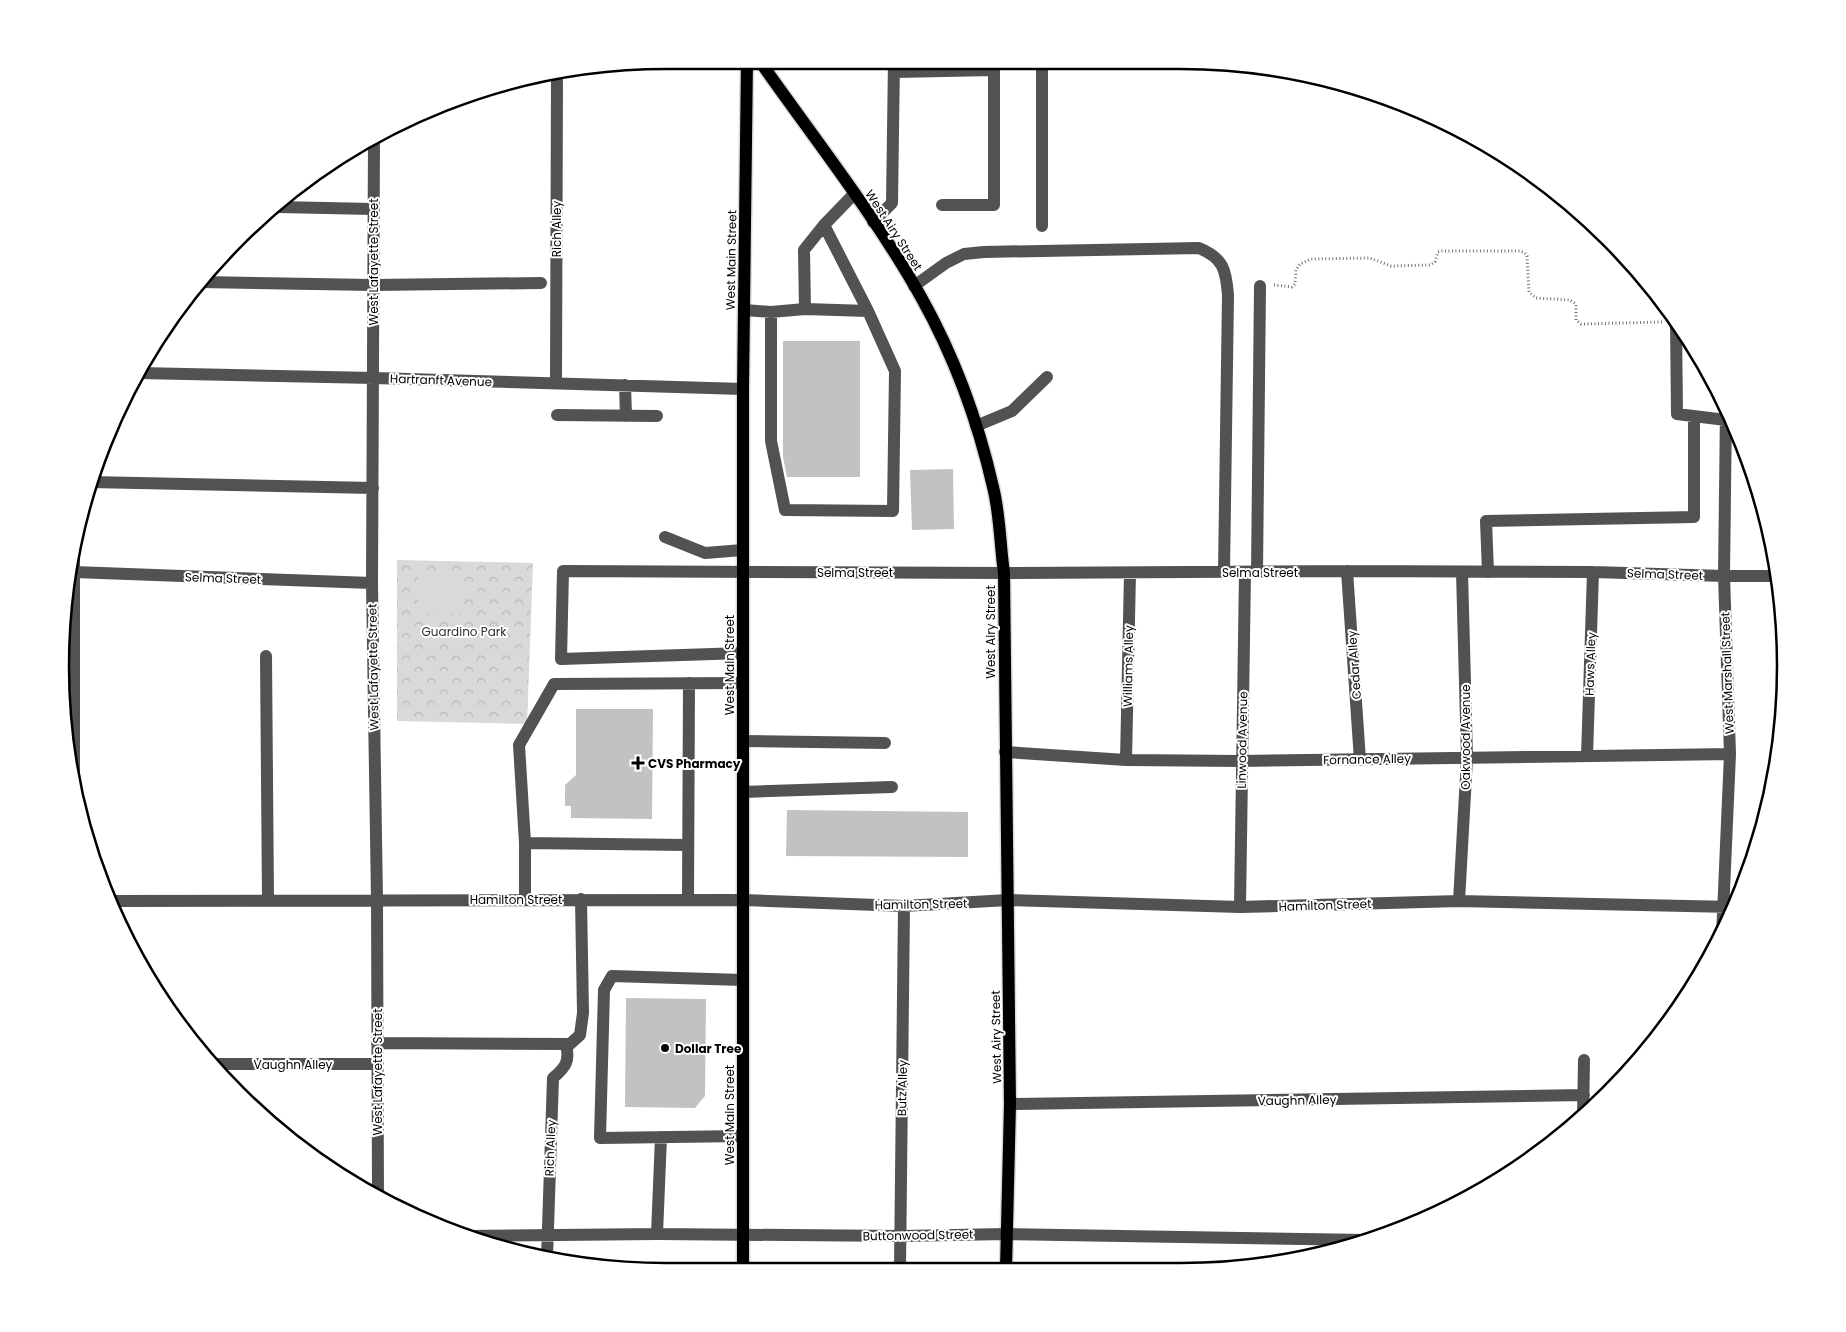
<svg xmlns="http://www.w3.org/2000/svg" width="1846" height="1332" font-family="Poppins,sans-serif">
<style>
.forest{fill:url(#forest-crowns)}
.pitch{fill:#d9d9d9}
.building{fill:#c2c2c2}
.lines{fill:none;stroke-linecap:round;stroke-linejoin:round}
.major-casing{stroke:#dbdbdb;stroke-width:15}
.path{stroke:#747474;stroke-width:3;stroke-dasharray:1 2.5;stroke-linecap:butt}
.minor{stroke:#525252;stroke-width:12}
.major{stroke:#000;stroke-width:12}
.poi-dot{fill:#000;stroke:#fff;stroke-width:2}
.labels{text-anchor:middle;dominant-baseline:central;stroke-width:4;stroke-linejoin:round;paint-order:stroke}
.street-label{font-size:12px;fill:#000;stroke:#fff}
.park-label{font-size:12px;fill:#303030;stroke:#fff}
.poi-label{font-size:12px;font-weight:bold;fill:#000;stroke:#fff;text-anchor:start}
.rim{fill:none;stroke:#000;stroke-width:2.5}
</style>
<defs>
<pattern id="forest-crowns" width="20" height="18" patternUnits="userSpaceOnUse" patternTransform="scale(1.25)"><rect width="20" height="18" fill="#d9d9d9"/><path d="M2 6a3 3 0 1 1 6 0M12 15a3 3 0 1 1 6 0" fill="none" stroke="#b8b8b8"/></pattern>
</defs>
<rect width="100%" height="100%" fill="#fff"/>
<path class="forest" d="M397 560 533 563 527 724 397 721Z"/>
<path class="pitch" d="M418 576H463V614H418Z"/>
<path class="building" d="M783 341H860V477H787L783 457Z
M953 469 954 529 912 530 910 470Z
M576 709H653L652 819 571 818V806H565V785L576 775Z
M787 810 968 812V857L786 856Z
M626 998 706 999 705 1096 695 1108 625 1107Z"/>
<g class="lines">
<defs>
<path id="major" d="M759 60C813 137 875 215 921 297 954 356 978 421 993 487 1000 514 1000 545 1004 573L1010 1104 1006 1268
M743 1270V389L747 60"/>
</defs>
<use href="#major" class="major-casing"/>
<path class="path" d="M1274 285 1292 287 1295 284 1296 270 1300 264 1311 259 1370 258 1391 266 1430 265 1435 262 1438 252 1442 251H1520L1525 253 1527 256 1529 292 1536 298 1570 300 1576 304V320L1581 324 1662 322"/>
<path class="minor" d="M1042 60V226
M895 72 994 70
M1338 84H1340
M374 138 372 583 377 899 378 1197
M942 205H994V60
M278 207 373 209
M873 222 892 203 894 60
M200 282 373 285 541 283
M914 286 946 263 964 254 984 252 1199 248C1223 258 1226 269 1228 295L1224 572
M805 309 804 250 824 225
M744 310 771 312 805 309 868 311
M771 312V441L785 510 893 511 895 371 868 311 824 225 854 194
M1676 323 1677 414 1726 420
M139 373 374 378 743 389
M556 383 557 74
M625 385 626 416
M557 415 657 416
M976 426 1012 411 1047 377
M90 482 373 488
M665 537 705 553 743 550
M69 570 74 572 372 583
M1347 571 1360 760
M1257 572 1260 286
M1488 572 1486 521 1694 517V416
M743 653 561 659 563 571 1004 573 1347 571 1593 572 1724 576H1778
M266 656 268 900
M743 741 885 743
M1005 752 1126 760 1241 761 1730 754
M1587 756 1593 572
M1126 760 1130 573
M74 777V547
M743 792 892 787
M525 843V899
M687 845 525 843 519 745 554 684 743 683
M688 900 689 683
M108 901 743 900 904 906 1008 900 1240 907 1459 901 1733 907
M1459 901 1467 758 1462 572
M1240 907 1245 572
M1722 936 1730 754 1724 576 1726 409
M743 980 612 976 604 990 600 1138 743 1136
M377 1043 570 1044 580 1035 583 1013 581 899
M209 1064H377
M1010 1104 1584 1095
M1583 1118 1584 1060
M657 1234 661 1137
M468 1236 657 1234 901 1236 1006 1234 1367 1240
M547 1258 553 1078C566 1067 570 1061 566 1044
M900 1269 904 906"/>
<use href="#major" class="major"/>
</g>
<g class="poi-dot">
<path d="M635.5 755.5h5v5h5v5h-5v5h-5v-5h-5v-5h5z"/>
<circle cx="665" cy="1048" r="5"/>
</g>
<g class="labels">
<g class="street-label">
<text transform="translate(556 229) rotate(-90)">Rich Alley</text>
<text transform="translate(894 230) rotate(57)">West Airy Street</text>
<text transform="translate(731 260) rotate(-89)">West Main Street</text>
<text transform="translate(373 262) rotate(-90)">West Lafayette Street</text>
<text transform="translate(441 380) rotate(2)">Hartranft Avenue</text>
<text x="855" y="572">Selma Street</text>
<text x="1260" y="572">Selma Street</text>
<text transform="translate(1665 574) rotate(2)">Selma Street</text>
<text transform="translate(223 578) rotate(2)">Selma Street</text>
<text transform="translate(990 632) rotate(-90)">West Airy Street</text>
<text transform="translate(1590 664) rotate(-88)">Haws Alley</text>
<text transform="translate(729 665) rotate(-90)">West Main Street</text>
<text transform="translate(1354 665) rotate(-94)">Cedar Alley</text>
<text transform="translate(1128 666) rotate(-89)">Williams Alley</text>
<text transform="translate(373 667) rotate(-91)">West Lafayette Street</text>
<text transform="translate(1727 673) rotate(-92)">West Marshall Street</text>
<text transform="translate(1465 737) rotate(-90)">Oakwood Avenue</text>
<text transform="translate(1242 740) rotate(-89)">Linwood Avenue</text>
<text transform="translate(1367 759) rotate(-1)">Fornance Alley</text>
<text x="516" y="899">Hamilton Street</text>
<text transform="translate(921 904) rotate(-1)">Hamilton Street</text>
<text transform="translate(1325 905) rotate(-2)">Hamilton Street</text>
<text transform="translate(996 1037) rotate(-91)">West Airy Street</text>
<text x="293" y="1064">Vaughn Alley</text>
<text transform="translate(377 1072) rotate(-90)">West Lafayette Street</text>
<text transform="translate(902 1088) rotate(-89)">Butz Alley</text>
<text transform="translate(1297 1100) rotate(-1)">Vaughn Alley</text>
<text transform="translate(729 1115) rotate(-90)">West Main Street</text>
<text transform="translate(550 1148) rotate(-88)">Rich Alley</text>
<text transform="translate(918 1235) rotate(-1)">Buttonwood Street</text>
</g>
<g class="park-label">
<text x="464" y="631">Guardino Park</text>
</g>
<g class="poi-label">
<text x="648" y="763">CVS Pharmacy</text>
<text x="675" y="1048">Dollar Tree</text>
</g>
</g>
<path d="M0 0H1846V1332H0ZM666 69H1180A597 597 0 0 1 1777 666V666A597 597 0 0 1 1180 1263H666A597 597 0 0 1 69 666V666A597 597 0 0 1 666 69Z" fill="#fff" fill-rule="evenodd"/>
<path class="rim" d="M666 69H1180A597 597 0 0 1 1777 666V666A597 597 0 0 1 1180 1263H666A597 597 0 0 1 69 666V666A597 597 0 0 1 666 69Z"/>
</svg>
